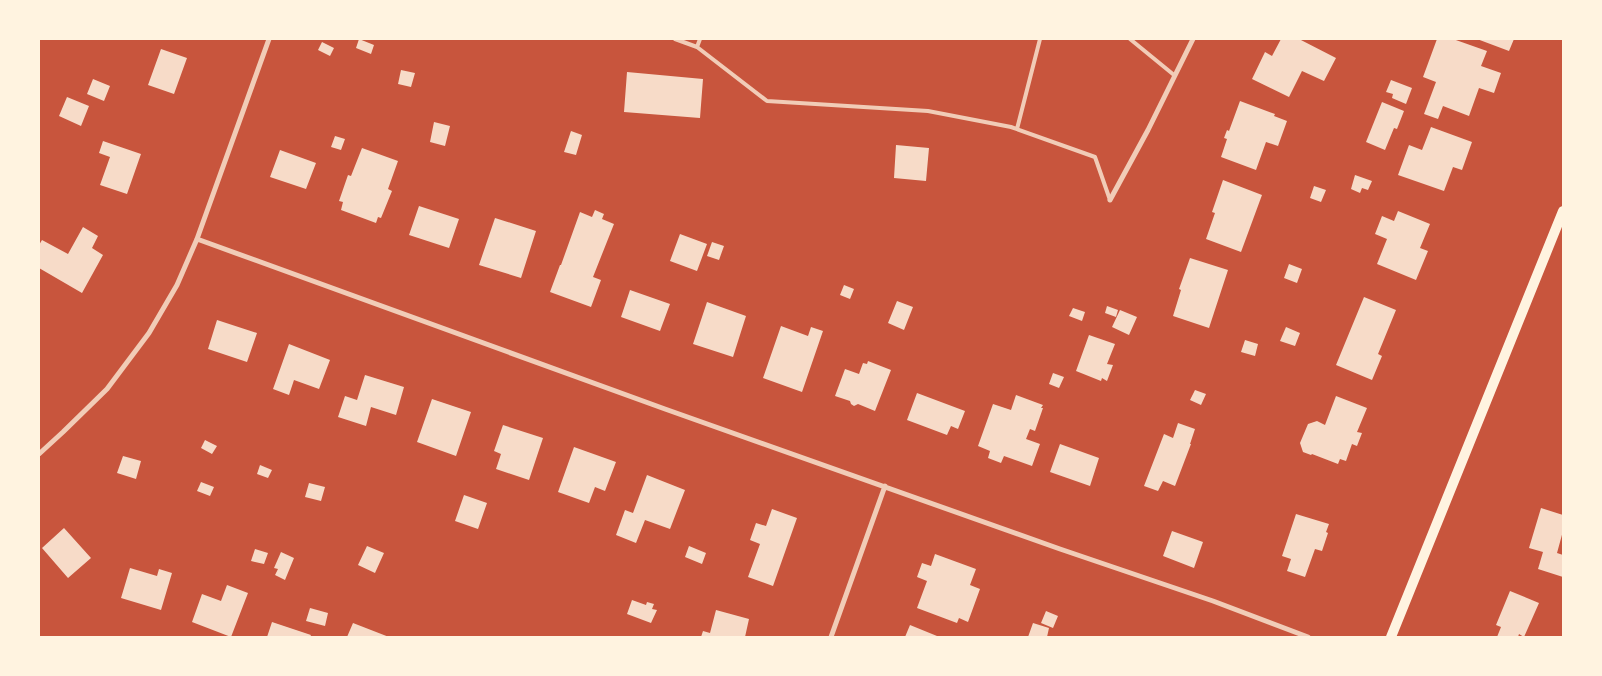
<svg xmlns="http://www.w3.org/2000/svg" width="1602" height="676" font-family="'Playfair Display',serif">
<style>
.building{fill:#f7dbc8}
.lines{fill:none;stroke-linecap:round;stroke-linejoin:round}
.service{stroke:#f1ccb7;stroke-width:4}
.minor{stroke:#f1ccb7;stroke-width:5}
.secondary{stroke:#fff3e0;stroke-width:10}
</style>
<rect width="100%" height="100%" fill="#c8553d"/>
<path class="building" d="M359 39 374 45 371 54 356 48Z
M1281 39H1299L1336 58 1324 81 1302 71 1289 97 1252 79 1265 52 1272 56Z
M1437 39H1453L1487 51 1481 66 1501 73 1494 93 1479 88 1469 116 1443 106 1438 119 1424 114 1436 82 1423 77Z
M1477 39H1514L1509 51Z
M322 42 334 48 330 56 318 50Z
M161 49 187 58 174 94 148 85Z
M401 70 415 73 411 87 398 84Z
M627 72 703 79 700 118 624 112Z
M93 79 110 86 104 101 87 94Z
M1391 80 1412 88 1406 104 1392 98 1393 94 1386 92Z
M67 97 89 106 81 126 59 116Z
M1240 101 1275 114 1274 116 1287 121 1278 146 1266 142 1256 170 1221 157 1227 139 1224 138 1227 130 1229 131Z
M1382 102 1404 111 1397 129 1394 128 1385 150 1366 142Z
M434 122 450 126 445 146 430 142Z
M1431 127 1472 142 1462 170 1453 167 1444 191 1398 175 1409 145 1422 150Z
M571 131 582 135 576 155 564 152Z
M335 136 345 139 341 150 331 147Z
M103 141 141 154 127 194 100 185 110 157 99 153Z
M896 145 929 148 926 181 894 178Z
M362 148 398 161 388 189 392 191 381 218 378 217 376 223 341 210 343 202 339 201 348 175 351 176Z
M280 150 316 163 306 189 270 177Z
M1355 175 1372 181 1368 190 1362 188 1360 193 1351 189Z
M1223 180 1262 195 1241 252 1206 239 1215 213 1212 212Z
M1314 186 1326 190 1321 202 1310 198Z
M419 206 459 219 449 248 409 235Z
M595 210 604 214 602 219 614 224 593 277 601 280 591 307 550 292 560 265H561L580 212 592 217Z
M1398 211 1430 224 1420 248 1428 251 1416 280 1377 264 1387 239 1375 234 1382 216 1394 221Z
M495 218 536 231 521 278 479 265Z
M83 227 98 236 92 248 103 255 82 293 39 268V245L42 240 68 254Z
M680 234 707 244 697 271 670 261Z
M712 242 724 246 719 260 707 256Z
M1190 258 1228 270 1209 328 1173 316 1181 290 1179 289Z
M1289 264 1302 269 1297 283 1284 278Z
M844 285 854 289 850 299 840 295Z
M630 290 670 304 660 331 621 317Z
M1364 297 1396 310 1378 354 1382 356 1372 380 1336 365Z
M897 301 913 307 904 330 888 323Z
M707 302 746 316 733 357 693 344Z
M1107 306 1118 310 1116 317 1105 313Z
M1073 308 1085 312 1082 321 1069 316Z
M1120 310 1137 317 1129 335 1112 327Z
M217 320 257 333 247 362 208 349Z
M781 326 808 336 811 327 823 331 802 392 763 378Z
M1286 327 1300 333 1295 346 1280 341Z
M1089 335 1115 344 1107 364 1113 365 1107 381 1102 378 1101 381 1076 371Z
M1245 340 1258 344 1255 356 1241 352Z
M289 344 330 360 319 389 294 380 289 395 273 389Z
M868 361 891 370 875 411 858 404 854 406 851 404 850 401 835 396 845 369 859 374 863 363 867 364Z
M1053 373 1064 377 1059 388 1049 384Z
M365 375 404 387 396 415 371 407 366 426 338 417 345 396 357 400Z
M1195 390 1206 394 1201 405 1190 400Z
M917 393 965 411 958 429 951 426 947 435 907 420Z
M1016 395 1043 405 1041 408H1043L1035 431 1030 429 1026 439 1040 444 1032 466 1004 456 1001 463 988 458 990 451 978 446 993 404 1011 410Z
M1336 396 1367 408 1357 432 1362 433 1357 446 1352 444 1346 461 1340 459 1338 464 1312 454 1311 455 1303 452 1300 443 1308 424 1317 421 1325 425Z
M432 399 471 412 456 456 417 442Z
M1178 423 1195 429 1190 444H1191L1175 486 1163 481 1158 491 1144 486 1164 434 1173 438Z
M503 425 543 438 529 480 496 469 501 454 494 451Z
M205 440 217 446 212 454 201 448Z
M1060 444 1099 458 1090 486 1050 472Z
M574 447 616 462 605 491 595 487 589 503 558 492Z
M123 456 141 461 136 479 117 473Z
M260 465 272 470 268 478 257 474Z
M647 475 685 490 670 529 645 520 636 543 616 535 625 510 633 513Z
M201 482 214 487 210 496 197 491Z
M309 483 325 487 321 501 305 497Z
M464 495 487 503 478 529 455 521Z
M1541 508 1563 515V531L1557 553 1563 555V577L1538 569 1543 552 1529 548Z
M772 509 797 518 773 586 748 577 760 544 750 540 756 523 766 526Z
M1296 514 1329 524 1326 532 1328 533 1322 551 1315 549 1305 577 1287 571 1291 559 1282 556Z
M64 528 91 558 68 578 42 548Z
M1172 531 1203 542 1194 568 1163 556Z
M367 546 384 553 375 573 358 565Z
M689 546 706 553 702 564 685 557Z
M255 549 268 553 264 564 251 561Z
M281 552 294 558 285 580 275 575 278 569 274 568Z
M935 554 976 569 970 585 980 589 968 622 959 618 957 623 917 608 927 581 917 577 922 563 931 566Z
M130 568 157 576 159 569 172 573 161 610 121 598Z
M227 585 248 593 231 637 192 622 202 594 221 601Z
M1510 591 1539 603 1524 637 1519 634 1518 637H1497L1501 627 1496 625Z
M632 600 646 605 647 602 654 604 652 609 657 610 651 623 627 614Z
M310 608 328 613 325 626 306 621Z
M716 610 749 619 745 637H701L703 631 710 633Z
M1046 611 1058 616 1053 628 1041 623Z
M272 622 311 635 310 637H267Z
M353 623 389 637H347Z
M1033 623 1049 628 1047 637H1028Z
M910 625 937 636 936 637H905Z"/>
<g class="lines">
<path class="service" d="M675 39 697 47 767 101 928 111 1011 127 1095 157 1110 200
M1130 39 1174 75
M697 47 700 39
M1017 129 1040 39"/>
<path class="minor" d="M1110 200 1148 130 1193 39
M197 239 665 409 1060 549 1213 601 1308 637
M39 454 63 432 107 389 149 333 177 285 197 239 269 39
M831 637 885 486"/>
<path class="secondary" d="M1391 637 1563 211"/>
</g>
<rect width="1602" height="676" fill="none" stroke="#fff3e0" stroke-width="80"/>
</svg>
